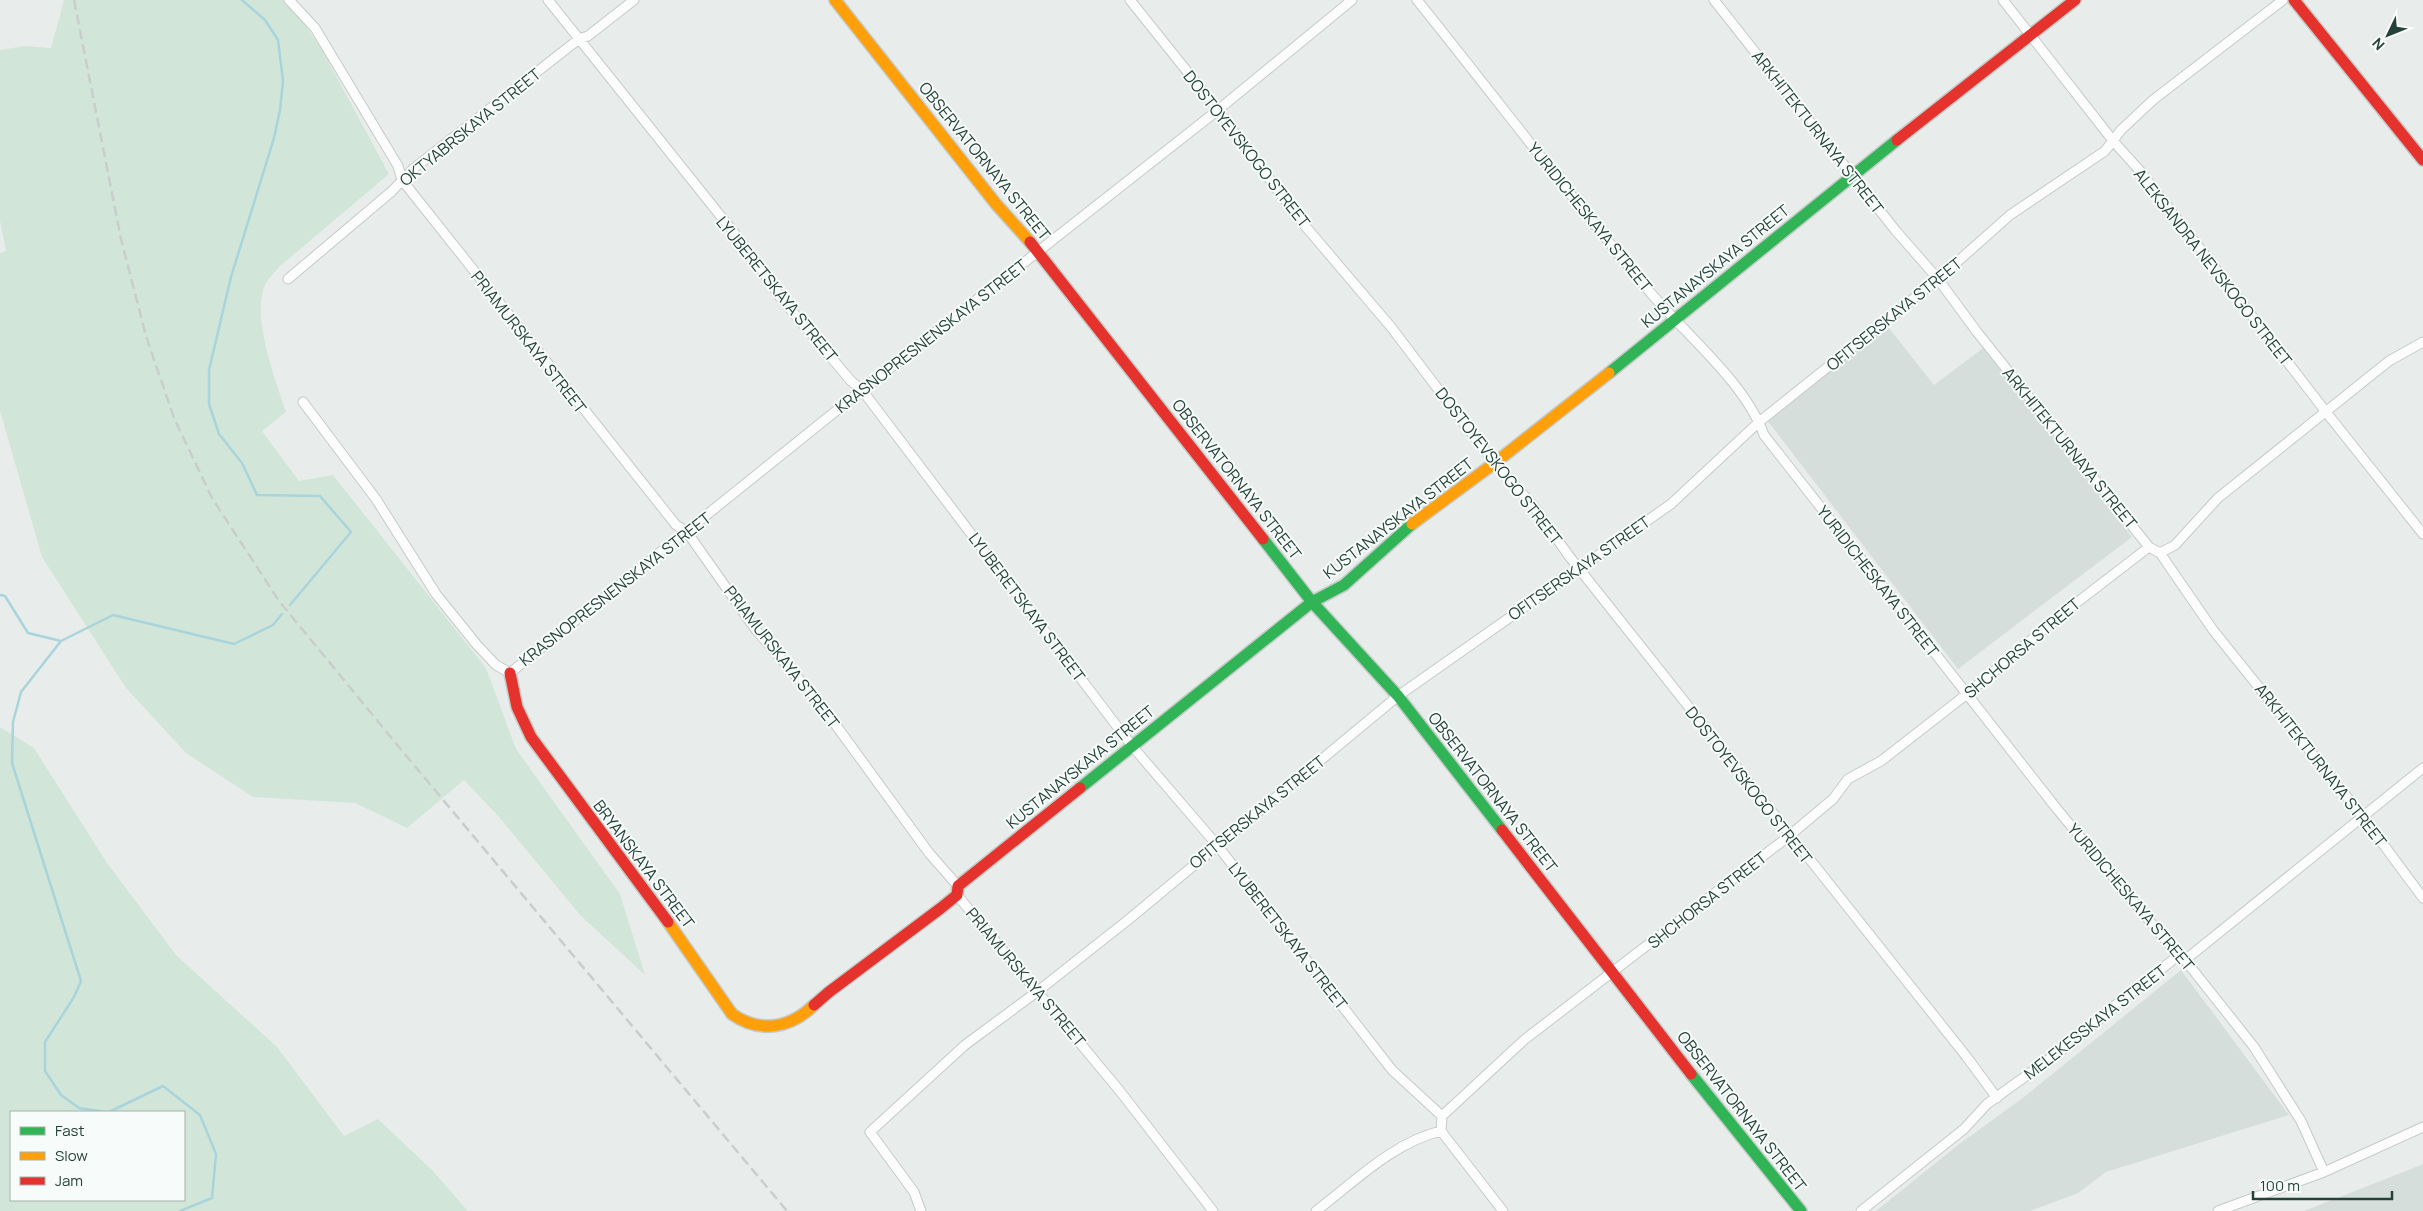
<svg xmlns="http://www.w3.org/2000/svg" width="2423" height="1211" font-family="Manrope,sans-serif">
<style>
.built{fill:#d6dedb}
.green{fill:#d1e6d8;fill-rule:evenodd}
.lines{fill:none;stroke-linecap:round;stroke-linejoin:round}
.stream{stroke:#a9d4db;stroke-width:2.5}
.street-casing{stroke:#c5cac8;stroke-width:11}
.fast-casing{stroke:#c3cbc8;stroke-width:14}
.slow-casing{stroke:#c3cbc8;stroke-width:14}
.jam-casing{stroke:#c3cbc8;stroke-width:14}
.street{stroke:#fcfcfc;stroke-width:9}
.fast{stroke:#30b455;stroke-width:11}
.slow{stroke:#ff9f0a;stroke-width:11}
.jam{stroke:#e5322d;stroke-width:11}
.rail{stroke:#c9cdcc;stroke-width:2.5;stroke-dasharray:10 5;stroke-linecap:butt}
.labels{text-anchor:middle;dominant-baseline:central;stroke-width:4;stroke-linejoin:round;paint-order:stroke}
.street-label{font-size:16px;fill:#24423a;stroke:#f7fbf9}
</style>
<rect width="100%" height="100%" fill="#e8edeb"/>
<path class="built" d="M1885 323 1934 385 1983 348 2132 537 1958 669 1767 420Z
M2181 970 2289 1115 2106 1172 2078 1193 2030 1211H1876L1958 1145 2024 1097Z
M2423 1164V1211H2304L2416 1167Z"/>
<path class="green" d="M64 0H288L322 50 389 174 279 267C275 272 268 279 265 285 251 316 276 381 286 412L262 431 299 481 333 475 486 668 516 749 620 894 645 975 580 915 500 818 464 780 407 828 355 803 253 797 186 753 126 688 42 557 0 411V253L6 251 0 221V50L25 46 51 48Z
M0 727 34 748 107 863 176 955 277 1047 344 1136 378 1119 432 1170 468 1211H0ZM184 1112V1200H11V1112Z"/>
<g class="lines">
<path class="stream" d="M242 0 265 20 278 40 283 81 280 110 274 138 231 277 209 370V404L219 434 242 463 257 495 320 496 351 532 290 605
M0 595 5 596 28 633 61 641
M106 1112 79 1108 61 1095 45 1071V1042L74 997 81 981 12 763 13 722 21 692 61 641 113 615 234 644 273 625 282 614
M109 1112 163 1086 200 1115 216 1154 212 1198 180 1211"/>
<defs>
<path id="street" d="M289 0 315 28 398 166 402 180 676 525 687 532 756 630 819 702 929 853 958 886 957 895 1119 1090 1213 1211
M548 0 751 254 780 297 851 381 862 390 1132 746 1217 845 1392 1070 1442 1116 1441 1131 1503 1211
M1130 0 1218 110 1300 220 1391 327 1482 447 1535 508 1569 556 1966 1056 1997 1098
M1417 0C1495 97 1570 196 1649 291 1685 334 1745 382 1764 435L2057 809 2172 948 2185 960 2254 1047 2301 1121 2324 1172
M1714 0 1896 231 1938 279 1977 332 2149 547 2160 553 2213 630 2363 817 2423 898
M2003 0 2114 142 2141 172 2326 412 2423 534
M288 279 391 192 413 169 579 39 588 36 634 0
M303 402 376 499 436 594 477 645 496 665 510 673 862 390 1218 110 1352 0
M2160 553 2175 545 2218 498 2389 361 2423 342
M921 1211 914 1192 870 1132 965 1045 1038 991 1128 920 1398 696 1671 504 1759 422 1938 279 2010 215 2105 151 2121 130 2153 100 2283 0
M1316 1211C1354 1182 1394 1142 1441 1131L1442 1116 1524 1040 1789 836 1833 799 1848 779 1881 761 1967 694 2062 614 2149 547
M1861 1211 1964 1129 1987 1104 2073 1042 2117 1004 2179 955 2185 960 2423 768
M2218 1211 2324 1172 2423 1127"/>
<path id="fast" d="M1609 373 1897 140
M1263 539 1312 602 1398 696 1502 830
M1080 788 1312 602 1344 585 1412 524
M1691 1074 1801 1211"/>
<path id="slow" d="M835 0 996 204 1030 242
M1412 524 1496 462 1609 373
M668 922 732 1014C760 1034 791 1028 814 1005"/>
<path id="jam" d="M2294 0 2423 160
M1897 140 2075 0
M1030 242 1263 539
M510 673 517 707 531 737 668 922
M1502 830 1691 1074
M814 1005 829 992 941 908 957 895 958 886 1080 788"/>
</defs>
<use href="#street" class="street-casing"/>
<use href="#fast" class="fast-casing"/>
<use href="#slow" class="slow-casing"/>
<use href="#jam" class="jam-casing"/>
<use href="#street" class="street"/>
<use href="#fast" class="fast"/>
<use href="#slow" class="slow"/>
<use href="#jam" class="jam"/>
<path class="rail" d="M74 0 121 239 146 336 174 418 212 498 279 601 403 752 787 1211"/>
</g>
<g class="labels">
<g class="street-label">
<text transform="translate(470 127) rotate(-39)">OKTYABRSKAYA STREET</text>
<text transform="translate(1818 132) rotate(52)">ARKHITEKTURNAYA STREET</text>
<text transform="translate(1247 149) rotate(52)">DOSTOYEVSKOGO STREET</text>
<text transform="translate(985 161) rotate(51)">OBSERVATORNAYA STREET</text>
<text transform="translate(1590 217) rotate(51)">YURIDICHESKAYA STREET</text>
<text transform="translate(1715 266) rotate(-39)">KUSTANAYSKAYA STREET</text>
<text transform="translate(2213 267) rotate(52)">ALEKSANDRA NEVSKOGO STREET</text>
<text transform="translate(777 289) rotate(51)">LYUBERETSKAYA STREET</text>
<text transform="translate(1894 314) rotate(-39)">OFITSERSKAYA STREET</text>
<text transform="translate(931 336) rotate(-38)">KRASNOPRESNENSKAYA STREET</text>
<text transform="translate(529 342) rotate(52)">PRIAMURSKAYA STREET</text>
<text transform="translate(2070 448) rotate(51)">ARKHITEKTURNAYA STREET</text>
<text transform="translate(1499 466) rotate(52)">DOSTOYEVSKOGO STREET</text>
<text transform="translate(1237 479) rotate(52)">OBSERVATORNAYA STREET</text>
<text transform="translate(1398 518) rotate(-38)">KUSTANAYSKAYA STREET</text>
<text transform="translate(1579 568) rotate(-35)">OFITSERSKAYA STREET</text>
<text transform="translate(1878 581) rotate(52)">YURIDICHESKAYA STREET</text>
<text transform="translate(615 589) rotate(-38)">KRASNOPRESNENSKAYA STREET</text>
<text transform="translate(1027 607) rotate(53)">LYUBERETSKAYA STREET</text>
<text transform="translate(2022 648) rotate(-40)">SHCHORSA STREET</text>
<text transform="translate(782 657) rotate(52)">PRIAMURSKAYA STREET</text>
<text transform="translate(2321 765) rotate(52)">ARKHITEKTURNAYA STREET</text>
<text transform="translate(1080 767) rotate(-39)">KUSTANAYSKAYA STREET</text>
<text transform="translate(1749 785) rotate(52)">DOSTOYEVSKOGO STREET</text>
<text transform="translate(1493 792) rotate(52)">OBSERVATORNAYA STREET</text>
<text transform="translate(1257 812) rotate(-39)">OFITSERSKAYA STREET</text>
<text transform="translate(644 864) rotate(53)">BRYANSKAYA STREET</text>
<text transform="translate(2131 897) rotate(50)">YURIDICHESKAYA STREET</text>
<text transform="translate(1707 900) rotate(-38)">SHCHORSA STREET</text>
<text transform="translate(1288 936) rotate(52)">LYUBERETSKAYA STREET</text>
<text transform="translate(1026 977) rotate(50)">PRIAMURSKAYA STREET</text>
<text transform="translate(2095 1022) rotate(-38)">MELEKESSKAYA STREET</text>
<text transform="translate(1742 1111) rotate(52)">OBSERVATORNAYA STREET</text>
</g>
</g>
<rect x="10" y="1111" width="175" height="90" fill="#f7fbf9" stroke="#a3b1ad"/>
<rect x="20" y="1127" width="25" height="8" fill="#30b455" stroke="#a3b1ad"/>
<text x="55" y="1136" font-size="15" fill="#24423a">Fast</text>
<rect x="20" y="1152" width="25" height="8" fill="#ff9f0a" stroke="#a3b1ad"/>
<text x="55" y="1161" font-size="15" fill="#24423a">Slow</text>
<rect x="20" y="1177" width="25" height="8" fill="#e5322d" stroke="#a3b1ad"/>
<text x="55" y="1186" font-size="15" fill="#24423a">Jam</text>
<g transform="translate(2388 35) rotate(227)" stroke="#f7fbf9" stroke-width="4" paint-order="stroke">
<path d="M0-4L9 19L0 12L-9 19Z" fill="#24423a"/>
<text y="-8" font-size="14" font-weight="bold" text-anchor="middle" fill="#24423a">N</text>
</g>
<path d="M2253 1191v8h139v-8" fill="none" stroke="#24423a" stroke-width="2.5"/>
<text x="2260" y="1191" font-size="15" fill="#24423a" stroke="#f7fbf9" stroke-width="4" paint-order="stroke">100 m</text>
</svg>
